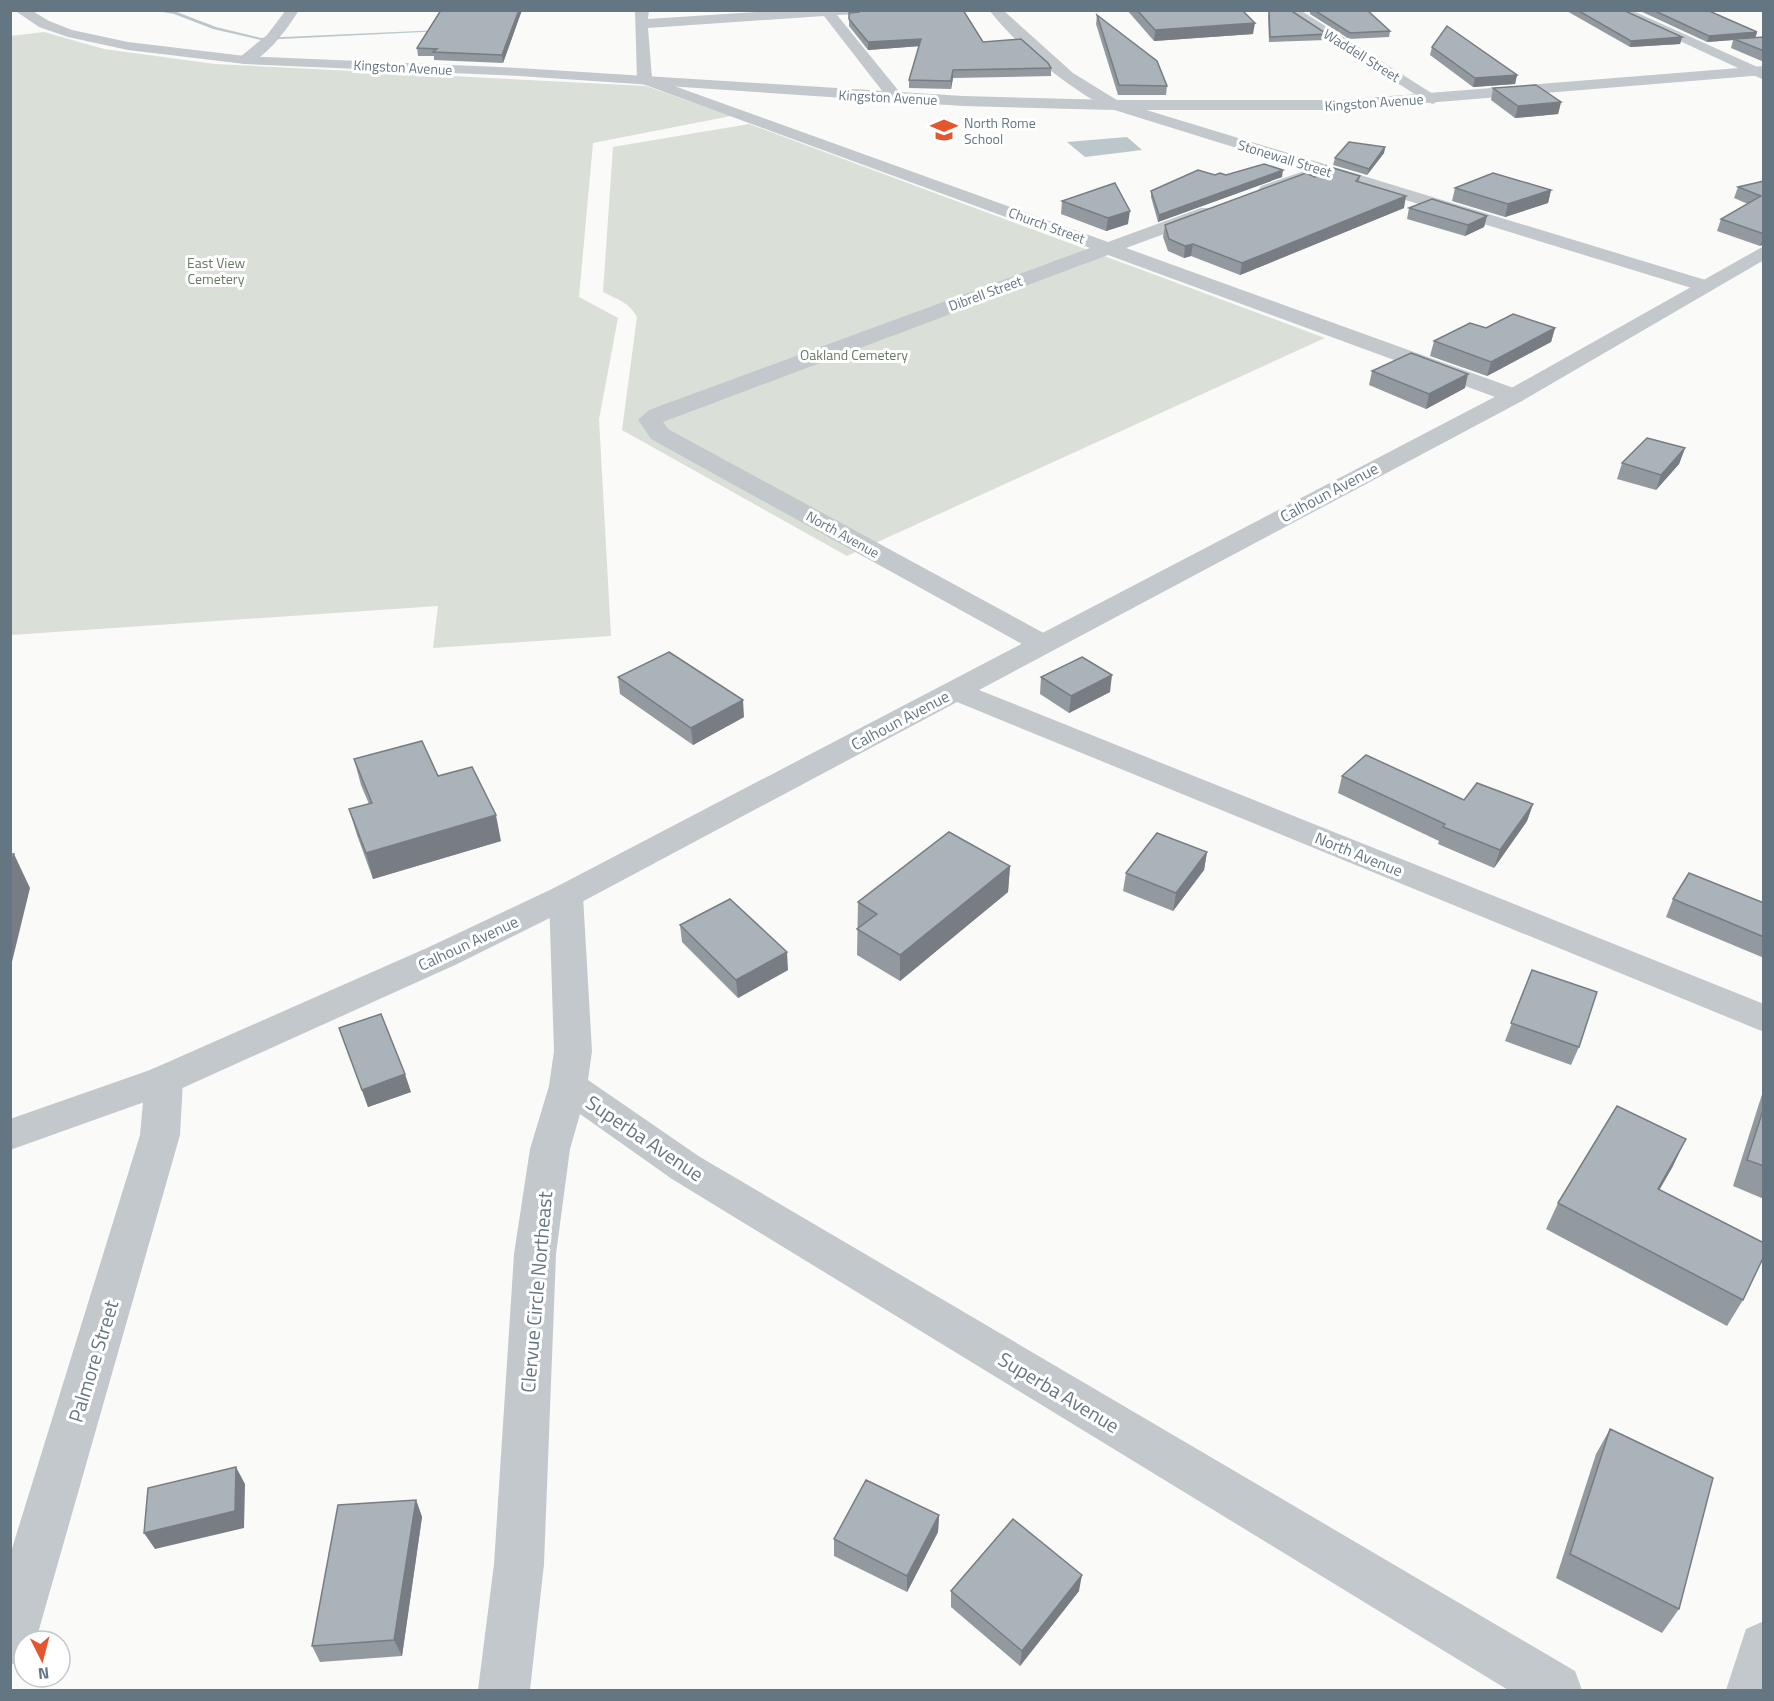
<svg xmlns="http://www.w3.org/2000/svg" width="1774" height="1701" font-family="'Titillium Web',sans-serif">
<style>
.green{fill:#dadfd7}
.water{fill:#bbc7cb}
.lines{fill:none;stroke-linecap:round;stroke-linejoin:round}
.stream{fill:#bbc7cb;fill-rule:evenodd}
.minor{fill:#c3c8cc;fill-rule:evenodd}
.tertiary{fill:#c3c8cc;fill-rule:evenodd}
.wall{fill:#929a9f}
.shaded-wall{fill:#777d82}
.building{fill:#aab3b9;stroke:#777d82;stroke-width:1.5}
.labels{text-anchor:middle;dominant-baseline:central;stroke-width:6;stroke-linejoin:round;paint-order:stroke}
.far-street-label{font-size:14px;fill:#657683;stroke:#fff}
.far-poi-label{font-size:14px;fill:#657683;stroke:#fff;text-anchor:start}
.far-park-label{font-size:14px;fill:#687a64;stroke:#fff}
.street-label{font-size:16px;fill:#657683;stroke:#fff}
.near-street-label{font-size:20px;fill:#657683;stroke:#fff}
</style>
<rect width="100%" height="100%" fill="#fafaf8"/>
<path class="green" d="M44 32 104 49 215 64 646 86 731 116 593 143 579 297 618 318 599 419 611 636 433 648 438 606 11 635V36Z
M749 124 1325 338 847 556 622 430 637 317C630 303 617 299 603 292L613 147Z"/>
<path class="water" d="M1127 137 1142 150 1085 157 1067 142Z"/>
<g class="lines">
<path class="stream" d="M167 10 177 12 216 27 261 38 441 30 443 31 261 40 213 29 174 14 152 10Z"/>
<path class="minor" d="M286 10H299C289 26 261 68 240 63L238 60 240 57 267 35Z
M635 10H649L648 19 787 10H865L859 14 837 15 902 95 904 98 902 101H890L824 16 648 28 652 78 1108 242 1201 208H1213L1216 212 1213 216 1126 248 1522 391 1525 396 1522 401 1514 403 1506 401 1108 255 663 422 668 429 1051 637 1055 643 1051 649 1041 651 1031 649 651 439 638 420 649 410 1090 248 640 83 637 80Z
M989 10H1003L1073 73 1120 102 1712 282 1715 286 1712 290H1698L1324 175 1273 194H1261L1258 190 1261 186 1307 170 1108 108C1068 88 1017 46 989 10Z
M1284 10H1300L1441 99 1433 104 1427 102Z
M1613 10H1631L1764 70V80Z
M566 884 578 888 583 896 592 1051 588 1080 700 1157 1575 1671 1582 1690H1508L672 1179 580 1114 570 1149 556 1254 544 1564 530 1690H478L494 1564 514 1254 530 1149 549 1086 554 1051 549 896 554 888Z
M164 1065 178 1070 183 1080 180 1135 36 1640 24 1641V1660L10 1665V1555L140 1135 145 1080 150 1070Z
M1764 1621V1690H1726L1746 1629Z"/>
<path class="tertiary" d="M14 10H31L49 21 72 30 128 42 245 56 519 68 963 96 1114 100H1341L1764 66V75L1341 110H1114L963 106 519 76 245 64 128 50 68 37 39 27Z
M1764 246V260L1522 401 979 690 1764 1004V1032L957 702 578 904 455 965 178 1090 10 1150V1119L150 1070 429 947 554 888 1506 391Z"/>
</g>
<path class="wall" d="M441 10H522L503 63 434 60V56H418L417 48Z
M858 10 983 42 1051 68V76L953 78 951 89 909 88V80L919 46 868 50 849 26V13L858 12Z
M1127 10H1242L1253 34 1154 41Z
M1310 10H1367L1390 31 1389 37 1349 39 1310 14Z
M1565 10H1623L1682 37 1680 44 1630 47Z
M1638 10H1707L1757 32 1755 38 1764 37V62L1731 48 1733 40 1707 42Z
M1269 11 1327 34 1326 40 1269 42 1268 16Z
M1097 15 1167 86 1166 95H1118L1096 24Z
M1432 47 1517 75 1515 84 1473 87 1430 55Z
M1493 88 1561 102 1558 114 1515 118 1491 100Z
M1385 147 1384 153 1367 175 1333 165 1335 158Z
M1215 175 1282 177 1158 222 1151 197V191Z
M1360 176 1359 182 1404 208 1240 275 1191 256 1184 258 1168 251 1163 237 1165 225 1315 177Z
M1764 181V244L1760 246 1717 231 1721 219 1748 204 1734 198 1738 187Z
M1455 188 1551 190 1548 203 1505 217 1452 201Z
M1062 201 1128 224 1106 231 1061 214Z
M1409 208 1487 216 1484 227 1465 236 1407 219Z
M1486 328H1555L1551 342 1487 376 1430 356 1434 341Z
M1372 371 1465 388 1426 409 1369 385Z
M1685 448 1679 464 1656 490 1617 479 1622 463Z
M618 677 744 717 693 745 620 694Z
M1041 677 1110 692 1069 713 1040 694Z
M354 759 438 776 501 841 373 879 357 835 349 809 369 804 361 785Z
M1342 776 1464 800 1533 804 1527 821 1494 868 1438 844 1439 841 1338 793Z
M1207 852 1204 870 1173 911 1123 891 1126 873Z
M1010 866 1008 892 900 981 857 955 858 902Z
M1673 899 1764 903V958L1666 917Z
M680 925 788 970 738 998 682 942Z
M1532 970 1579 1047 1571 1065 1505 1041Z
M339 1028 411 1092 368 1107Z
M1764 1088V1199L1733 1186Z
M1673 1166 1659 1190 1743 1300 1727 1326 1546 1229 1558 1203Z
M1610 1429 1679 1609 1662 1633 1556 1578 1596 1454Z
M416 1500 422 1517 402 1656 320 1662 312 1646Z
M939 1515 938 1532 907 1592 834 1556V1539Z
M951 1591H1079L1020 1666 951 1607Z"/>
<path class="shaded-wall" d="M519 10H522L503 63 502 55Z
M1255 23 1253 34 1154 41 1155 30Z
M1757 32 1755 39H1734L1733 40 1707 42 1709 36Z
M1682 37 1680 44 1630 47 1631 41Z
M921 39V46L868 50V42Z
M953 70V78L951 89V81Z
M1517 75 1515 84 1473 87 1475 78Z
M1561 102 1558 114 1515 118 1518 106Z
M1385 147 1384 153 1367 175 1369 169Z
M1283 170 1282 177 1158 222 1159 215Z
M1551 190 1548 203 1505 217 1508 204Z
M1406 196 1404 208 1240 275 1242 263Z
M1130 211 1128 224 1106 231 1108 218Z
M1487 216 1484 227 1465 236 1468 225Z
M1764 236V244L1760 246Z
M1193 244 1191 256 1184 258 1185 246Z
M1555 328 1551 342 1487 376 1491 362Z
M1468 374 1465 388 1426 409 1429 394Z
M1685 448 1679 464 1656 490 1661 475Z
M1112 675 1110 692 1069 713 1071 696Z
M743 700 744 717 693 745 691 728Z
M1533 804 1527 821 1494 868 1500 850Z
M496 815 501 841 373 879 366 853Z
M1207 852 1204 870 1173 911 1176 893Z
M14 854 30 888 10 970V867Z
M1010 866 1008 892 900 981V955Z
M787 952 788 970 738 998 736 980Z
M405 1074 411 1092 368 1107 362 1090Z
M1686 1139 1673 1166 1645 1215 1658 1189Z
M236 1467 245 1484 244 1528 155 1549 144 1533Z
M416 1500 422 1517 402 1656 394 1640Z
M939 1515 938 1532 907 1592V1576Z
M1082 1575 1079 1591 1020 1666 1022 1651Z"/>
<path class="building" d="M441 10H519L502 55 433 52 437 49 417 48Z
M859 10H963L983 42 1021 39 1048 63 1051 68 953 70 951 81 909 80 921 39 868 42 849 19V13L859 12Z
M1137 10H1242L1255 23 1155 30Z
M1290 10 1327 34 1270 37 1269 11Z
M1314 10H1367L1390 31 1350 33Z
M1577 10H1623L1682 37 1631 41Z
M1653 10H1707L1757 32 1709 36Z
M1097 15 1157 61 1167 86 1119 85Z
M1447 26 1517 75 1475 78 1432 47Z
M1764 37V51L1734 39Z
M1536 85 1561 102 1518 106 1493 88Z
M1349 142 1385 147 1369 169 1335 158Z
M1264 164 1283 170 1159 215 1151 191 1198 170 1215 175 1220 173 1226 175Z
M1326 166 1360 176 1356 181 1406 196 1242 263 1193 244 1185 246 1169 239 1165 225 1306 173 1315 177Z
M1493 173 1551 190 1508 204 1455 188Z
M1764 181V234L1721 219 1761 196 1738 187Z
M1115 183 1130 211 1108 218 1062 201Z
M1432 199 1487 216 1468 225 1409 208Z
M1513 314 1555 328 1491 362 1434 341 1470 323 1486 328Z
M1411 353 1468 374 1429 394 1372 371Z
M1647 438 1685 448 1661 475 1622 463Z
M669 652 743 700 691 728 618 677Z
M1082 657 1112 675 1071 696 1041 677Z
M422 741 438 776 472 767 496 815 366 853 349 809 372 803 354 759Z
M1366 755 1464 800 1477 783 1533 804 1500 850 1443 827 1445 824 1342 776Z
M949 832 1010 866 900 955 857 929 877 914 858 902Z
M1157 833 1207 852 1176 893 1126 873Z
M10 854H14L10 867Z
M1689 873 1764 903V937L1673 899Z
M730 899 787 952 736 980 680 925Z
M1532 970 1597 992 1579 1047 1511 1023Z
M381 1014 405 1074 362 1090 339 1028Z
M1617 1106 1686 1139 1658 1189 1764 1243V1256L1743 1300 1558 1203Z
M1764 1107V1166L1747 1160Z
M1610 1429 1713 1478 1679 1609 1570 1554Z
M236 1467 235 1511 144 1533 148 1488Z
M866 1480 939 1515 907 1576 834 1539Z
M416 1500 394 1640 312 1646 338 1505Z
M1013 1519 1082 1575 1022 1651 951 1591Z"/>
<defs>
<symbol id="school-bare" viewBox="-9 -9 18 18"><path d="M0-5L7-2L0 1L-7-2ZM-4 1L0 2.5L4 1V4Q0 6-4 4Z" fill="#e4572e" stroke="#fff" stroke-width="2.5" paint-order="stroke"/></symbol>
</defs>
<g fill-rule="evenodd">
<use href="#school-bare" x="925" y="111" width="38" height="38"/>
</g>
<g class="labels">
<g class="far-street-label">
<text transform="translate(1362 55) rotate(32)">Waddell Street</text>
<text transform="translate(403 67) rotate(3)">Kingston Avenue</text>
<text transform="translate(888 97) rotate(3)">Kingston Avenue</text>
<text transform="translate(1374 102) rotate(-4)">Kingston Avenue</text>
<text transform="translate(1285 158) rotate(17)">Stonewall Street</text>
<text transform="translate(1047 225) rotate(20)">Church Street</text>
<text transform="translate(985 293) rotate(-20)">Dibrell Street</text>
<text transform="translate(843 534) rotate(29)">North Avenue</text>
</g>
<g class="far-poi-label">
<text x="964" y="122">North Rome<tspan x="964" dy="16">School</tspan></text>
</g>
<g class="far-park-label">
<text x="216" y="262">East View<tspan x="216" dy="16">Cemetery</tspan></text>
<text x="854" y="354">Oakland Cemetery</text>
</g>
<g class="street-label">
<text transform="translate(1329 492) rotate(-28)">Calhoun Avenue</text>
<text transform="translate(900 720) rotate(-28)">Calhoun Avenue</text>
<text transform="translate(1359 854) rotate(22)">North Avenue</text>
<text transform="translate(468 943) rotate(-25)">Calhoun Avenue</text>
</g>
<g class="near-street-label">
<text transform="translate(645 1138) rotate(34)">Superba Avenue</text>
<text transform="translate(536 1292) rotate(-85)">Clervue Circle Northeast</text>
<text transform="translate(93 1361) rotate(-73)">Palmore Street</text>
<text transform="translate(1059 1392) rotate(31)">Superba Avenue</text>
</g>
</g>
<rect width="1774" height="1701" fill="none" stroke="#657683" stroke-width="24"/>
<g transform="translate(42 1659) rotate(174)"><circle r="28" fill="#ffffff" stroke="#c1c8cd" stroke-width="1.5"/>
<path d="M0-4.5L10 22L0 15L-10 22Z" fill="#e4572e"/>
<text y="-9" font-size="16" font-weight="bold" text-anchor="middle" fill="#657683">N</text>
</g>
</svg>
